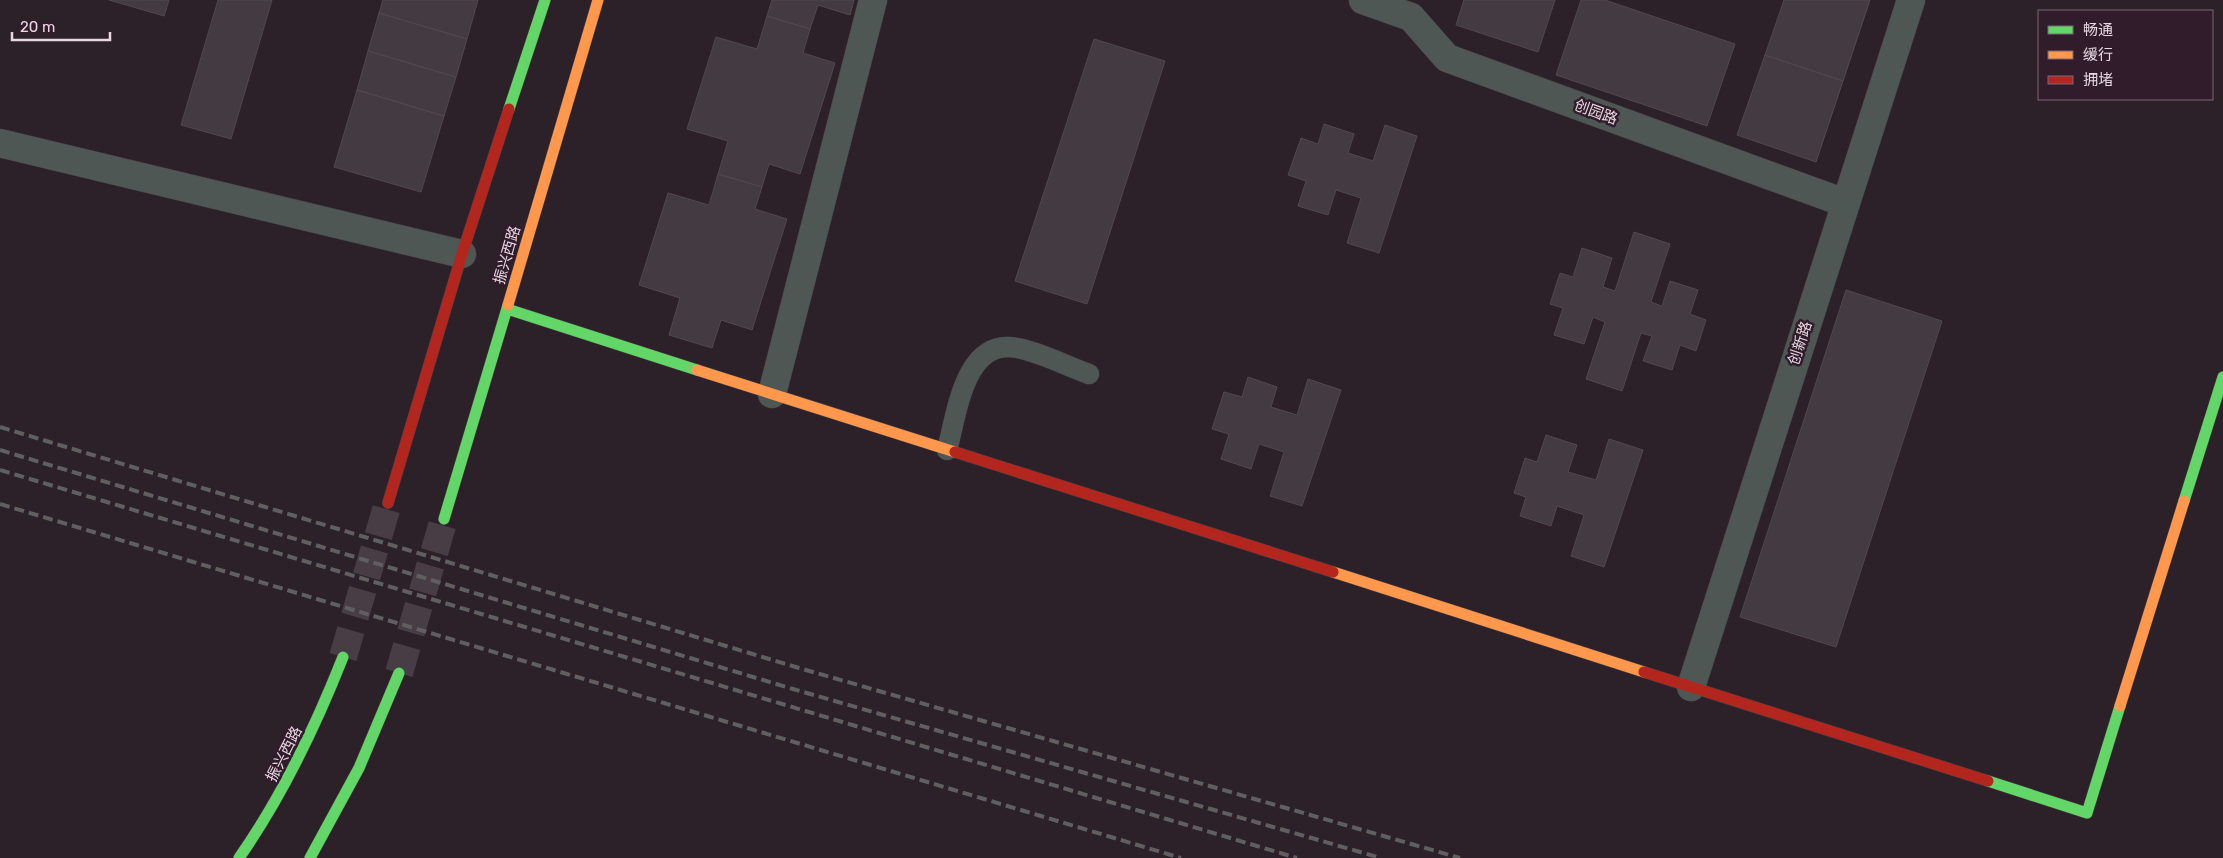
<svg xmlns="http://www.w3.org/2000/svg" width="2223" height="858" font-family="Rubik,'Noto Sans SC',sans-serif">
<style>
.building{fill:#443a41;stroke:#51484e}
.lines{fill:none;stroke-linecap:round;stroke-linejoin:round}
.secondary-tunnel{stroke:#483c45;stroke-width:28;stroke-dasharray:28 14;stroke-linecap:butt}
.lane-casing{stroke:#493f46;stroke-width:21}
.street-casing{stroke:#493f46;stroke-width:29}
.fast-casing{stroke:#493f46;stroke-width:12}
.slow-casing{stroke:#493f46;stroke-width:12}
.jam-casing{stroke:#493f46;stroke-width:12}
.lane{stroke:#4e5754;stroke-width:20}
.street{stroke:#4e5754;stroke-width:28}
.fast{stroke:#63d668;stroke-width:11}
.slow{stroke:#ff974d;stroke-width:11}
.jam{stroke:#b3261e;stroke-width:11}
.rail{stroke:#5f5f60;stroke-width:4;stroke-dasharray:10 5;stroke-linecap:butt}
.labels{text-anchor:middle;dominant-baseline:central;stroke-width:5;stroke-linejoin:round;paint-order:stroke}
.street-label{font-size:15px;fill:#e7d8e2;stroke:#311c2b}
</style>
<rect width="100%" height="100%" fill="#2c2129"/>
<path class="building" d="M109 0H169L164 16Z
M218 0H272L231 139 181 125Z
M383 0H478L467 39 379 13Z
M772 0H854L850 15 818 5 810 29 767 16Z
M1464 0H1555L1538 52 1456 25Z
M1581 0H1605L1735 44 1707 126 1556 75Z
M1784 0H1870L1843 81 1765 55Z
M379 13 467 39 456 77 368 51Z
M767 16 810 29 803 53 835 63 800 174 769 164 762 187 718 174 728 141 687 129 716 37 757 49Z
M1094 39 1165 61 1087 304 1015 281Z
M368 51 456 77 444 116 357 90Z
M1765 55 1843 81 1816 162 1737 135Z
M357 90 444 116 421 192 334 167Z
M1324 124 1354 134 1348 153 1373 161 1385 125 1417 136 1379 253 1347 243 1361 198 1336 190 1328 215 1298 206 1306 181 1288 175 1301 138 1318 144Z
M718 174 762 187 755 209 787 219 752 330 721 320 712 348 669 335 680 298 639 285 668 193 709 205Z
M1634 232 1670 244 1651 302 1662 306 1670 281 1698 290 1690 314 1706 320 1696 351 1680 345 1672 370 1643 361 1652 336 1641 333 1622 391 1586 379 1605 322 1593 317 1584 344 1554 335 1563 308 1550 304 1560 273 1573 277 1582 248 1612 258 1603 287 1615 291Z
M1846 290 1942 321 1836 647 1740 617Z
M1248 377 1277 387 1271 407 1297 415 1308 379 1341 390 1302 506 1270 496 1284 452 1259 444 1251 469 1221 459 1229 434 1212 429 1224 392 1242 397Z
M1546 435 1577 445 1568 472 1596 480 1609 439 1643 450 1604 567 1571 556 1584 515 1557 506 1551 526 1520 516 1526 497 1514 493 1525 458 1537 462Z"/>
<g class="lines">
<path class="secondary-tunnel" d="M343 657 388 503
M399 673 444 519"/>
<defs>
<path id="lane" d="M947 450C957 414 964 338 1017 348 1041 352 1066 366 1089 374"/>
<path id="street" d="M1363 0 1411 17 1447 58 1845 203
M0 143 462 254
M772 394 873 0
M1691 687 1911 0"/>
<path id="fast" d="M509 109 545 0
M507 309 697 370
M2184 501 2223 377
M444 519 508 305
M1988 781 2087 813 2120 706
M239 858C283 795 315 728 343 657
M310 858 359 768 399 673"/>
<path id="slow" d="M508 305 598 0
M697 370 955 452
M1333 572 1644 672
M2120 706 2184 501"/>
<path id="jam" d="M955 452 1333 572
M388 503 462 254 509 109
M1644 672 1988 781"/>
</defs>
<use href="#lane" class="lane-casing"/>
<use href="#street" class="street-casing"/>
<use href="#fast" class="fast-casing"/>
<use href="#slow" class="slow-casing"/>
<use href="#jam" class="jam-casing"/>
<use href="#lane" class="lane"/>
<use href="#street" class="street"/>
<use href="#fast" class="fast"/>
<use href="#slow" class="slow"/>
<use href="#jam" class="jam"/>
<path class="rail" d="M0 427 799 668 1460 858
M0 450 793 689 1381 858
M0 470 1297 858
M0 504 1181 858"/>
</g>
<g class="labels">
<g class="street-label">
<text transform="translate(1596 112) rotate(20)">创园路</text>
<text transform="translate(507 255) rotate(-74)">振兴西路</text>
<text transform="translate(1800 343) rotate(-72)">创新路</text>
<text transform="translate(284 754) rotate(-63)">振兴西路</text>
</g>
</g>
<rect x="2038" y="10" width="175" height="90" fill="#311c2b" stroke="#7a6774"/>
<rect x="2048" y="26" width="25" height="8" fill="#63d668" stroke="#7a6774"/>
<text x="2083" y="35" font-size="15" fill="#e7d8e2">畅通</text>
<rect x="2048" y="51" width="25" height="8" fill="#ff974d" stroke="#7a6774"/>
<text x="2083" y="60" font-size="15" fill="#e7d8e2">缓行</text>
<rect x="2048" y="76" width="25" height="8" fill="#b3261e" stroke="#7a6774"/>
<text x="2083" y="85" font-size="15" fill="#e7d8e2">拥堵</text>
<path d="M12 32v8h98v-8" fill="none" stroke="#e7d8e2" stroke-width="2.5"/>
<text x="20" y="32" font-size="15" fill="#e7d8e2" stroke="#311c2b" stroke-width="4" paint-order="stroke">20 m</text>
</svg>
